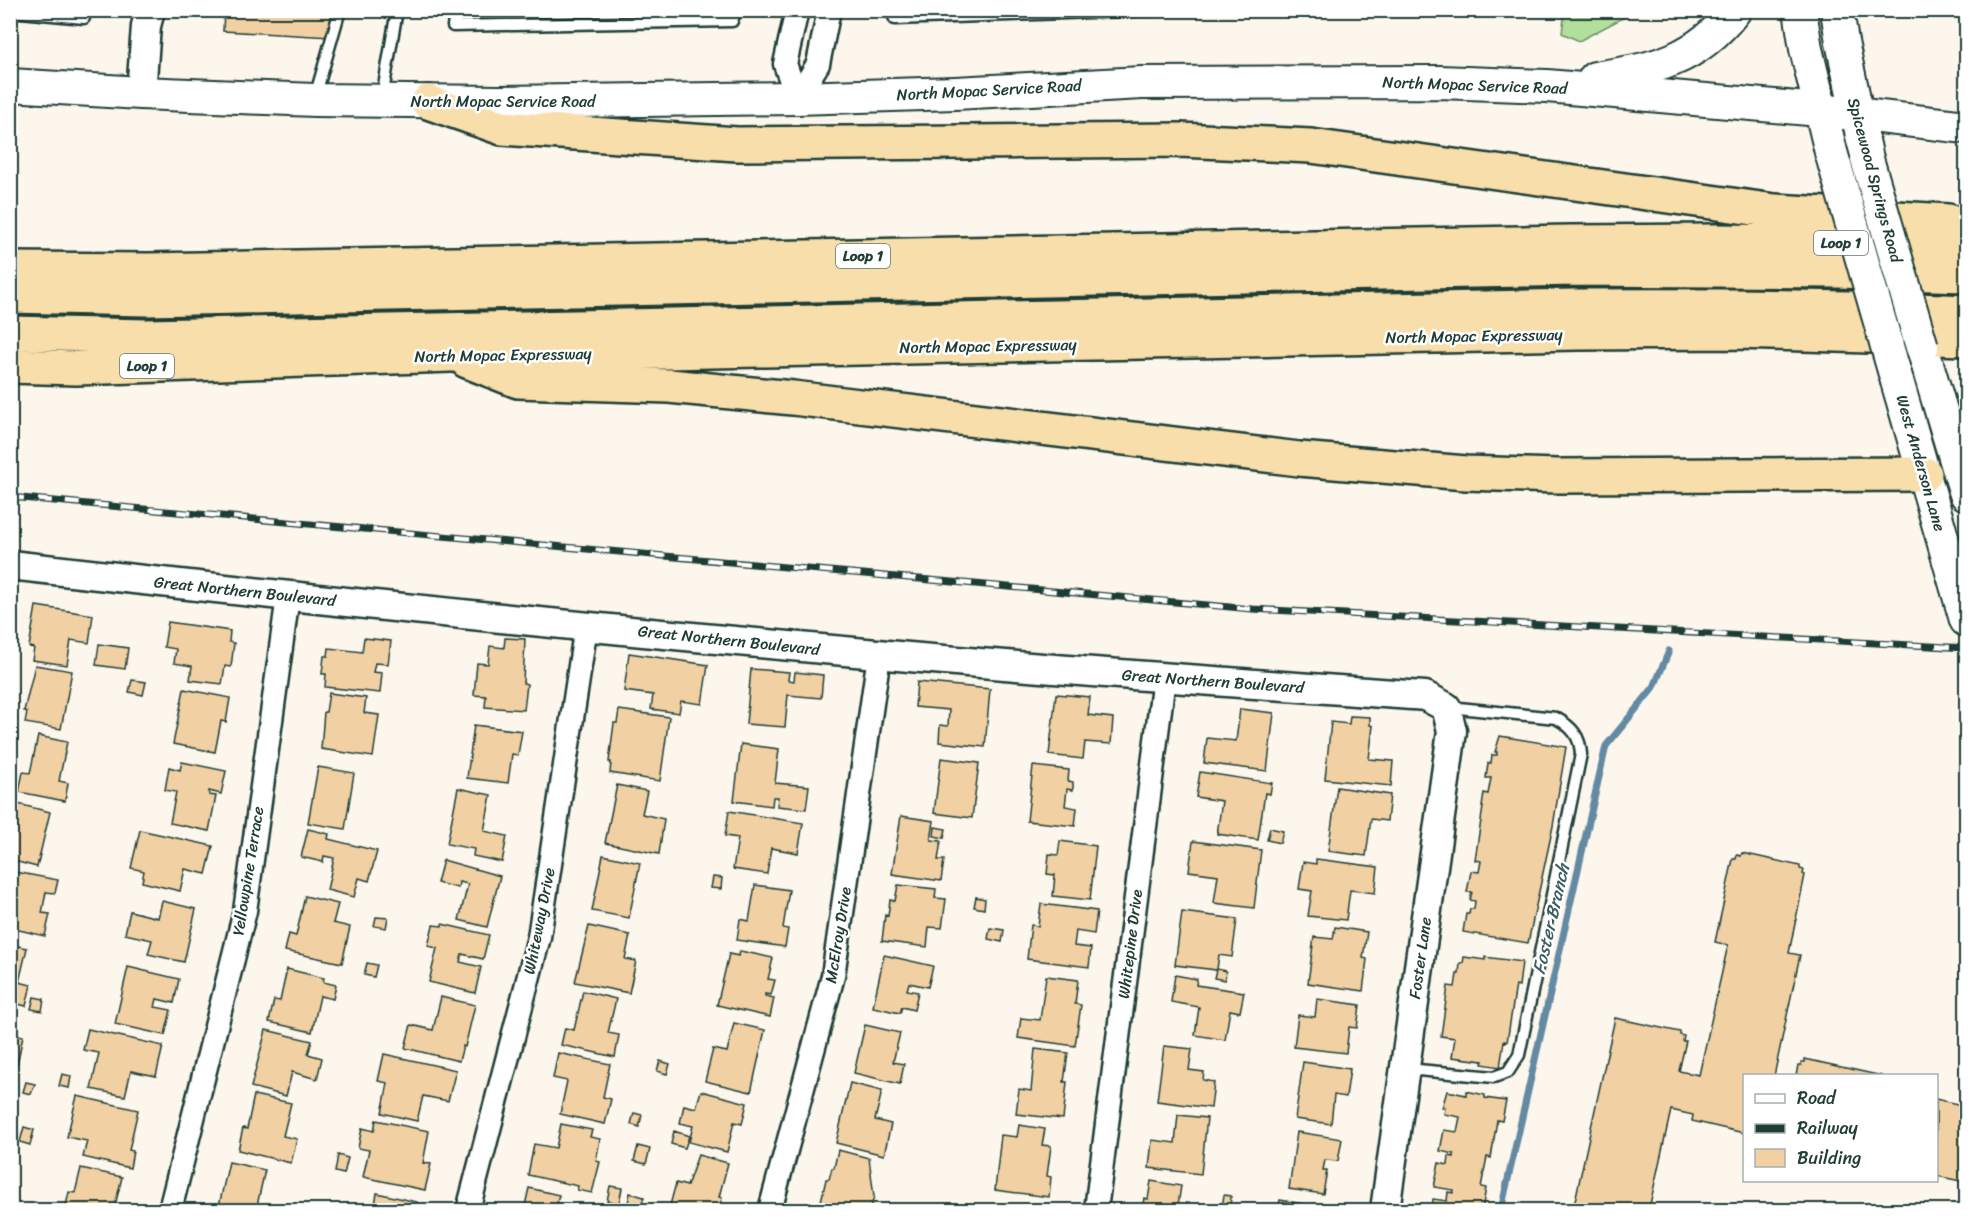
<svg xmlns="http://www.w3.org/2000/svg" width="1977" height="1221" font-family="Sriracha,sans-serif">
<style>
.green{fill:#b3df9d;stroke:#698e68;stroke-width:1.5}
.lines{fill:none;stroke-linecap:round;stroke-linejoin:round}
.stream{stroke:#638aa2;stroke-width:7}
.building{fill:#f1d0a3;stroke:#1f3d34;stroke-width:1.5}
.service-casing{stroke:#1f3d34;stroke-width:15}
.minor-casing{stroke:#1f3d34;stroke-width:27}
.tertiary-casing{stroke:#1f3d34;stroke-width:33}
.secondary-casing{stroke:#1f3d34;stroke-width:36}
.motorway-casing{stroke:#1f3d34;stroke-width:38}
.service{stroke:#fff;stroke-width:10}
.minor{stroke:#fff;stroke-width:22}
.tertiary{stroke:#fff;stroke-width:28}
.secondary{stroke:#fff;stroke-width:32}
.motorway{stroke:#f8deab;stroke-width:33}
.rail-casing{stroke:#1f3d34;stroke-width:7}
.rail{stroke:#fff;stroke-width:4.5;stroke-dasharray:14;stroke-linecap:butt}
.secondary-bridge-casing{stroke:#1f3d34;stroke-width:36;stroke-linecap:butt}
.secondary-bridge{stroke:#fff;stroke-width:32}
.labels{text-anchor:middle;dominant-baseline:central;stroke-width:5;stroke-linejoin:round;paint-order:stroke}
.shield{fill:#fff;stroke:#627771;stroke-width:1.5}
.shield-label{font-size:15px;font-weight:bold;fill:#1f3d34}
.street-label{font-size:16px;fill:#1f3d34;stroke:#fff}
.water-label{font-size:18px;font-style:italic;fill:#3c5d62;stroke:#fff}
</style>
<rect width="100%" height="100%" fill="#fcf6ed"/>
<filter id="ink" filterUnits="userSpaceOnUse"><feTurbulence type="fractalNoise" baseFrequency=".0167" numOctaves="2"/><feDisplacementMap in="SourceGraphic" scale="12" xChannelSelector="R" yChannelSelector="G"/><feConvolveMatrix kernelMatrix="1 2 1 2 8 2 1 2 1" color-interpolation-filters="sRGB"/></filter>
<g filter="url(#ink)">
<path class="green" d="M1565 10H1636V11L1579 41 1562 33Z"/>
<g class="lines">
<path class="stream" d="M1501 1210 1606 746 1654 687 1669 651"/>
</g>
<path class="building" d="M224 10H332L331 37 223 31Z
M36 606 93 615 89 643 71 640 67 665 32 660 34 648 29 647Z
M168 622 230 631 229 642 234 643 231 667 225 666 222 684 190 680 192 666 174 663 176 649 164 647Z
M364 638 391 641 388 664 375 663 373 672 382 673 380 693 325 687 326 674H322L324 656H328L329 648 362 652Z
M505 638 525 639 523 683 527 684 524 710 485 707 486 696 474 695 477 663 488 664 490 646 504 648Z
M99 644 128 648 125 669 96 665Z
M629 653 708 665 702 704 681 701 679 713 651 709 653 695 624 691Z
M35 665 72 671 61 729 25 723 27 712 24 711Z
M751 669 789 672 788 680 794 681 795 672 823 675 821 698 788 695 785 727 746 724Z
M132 680 146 682 143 695 129 692Z
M917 682 990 689 985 747 939 742 940 725 948 726 949 710 915 707Z
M184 689 230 698 226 722 221 721 215 752 173 744Z
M329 693 366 698 364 713 379 715 373 757 321 749 324 712H326Z
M1056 694 1090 697 1088 715 1113 718 1111 744 1085 742 1083 759 1049 755Z
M1240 709 1274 713 1267 771 1204 763 1207 738 1236 741Z
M619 710 669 717 660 781 610 773 611 762H609L614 723H617Z
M1350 716 1370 717V725L1373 726 1369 759 1393 761 1391 786 1325 779 1331 722 1349 724Z
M474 725 522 731 518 755 512 754 508 783 467 778Z
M38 736 67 742 59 781 68 783 65 801 19 792 23 772 30 773Z
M1500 736 1566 747 1553 826 1528 943 1463 932 1466 914H1469L1470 909H1474L1475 901 1470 900 1472 892H1467L1471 871 1479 872 1481 861 1475 860 1483 807H1482L1484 793 1488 794 1491 778H1486L1488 763H1491L1492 755H1497V752H1495Z
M741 744 779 749 775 783 809 786 806 809 777 806 778 797H773L772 806 734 801Z
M941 758 979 763 972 818 934 813Z
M182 762 226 771 221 794 209 791V795L216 796 209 831 170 823 176 792 165 790 169 767 180 770Z
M1033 766 1069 770 1068 781 1073 782V790L1067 789 1065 806 1077 808 1075 826 1027 821Z
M318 767 354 773 345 829 308 823Z
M1200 772 1272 783 1270 794 1265 793 1258 840 1217 834 1222 801 1196 797Z
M617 785 647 791 642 814 664 819 659 854 605 843Z
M1337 787 1390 795 1387 821 1371 819 1366 856 1328 851Z
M458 788 491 795 484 831 507 836 502 862 473 856 474 849 447 844Z
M14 803 50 812 37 867 10 860V816Z
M729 811 803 823 798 853 771 848 767 874 733 869 738 838 725 836Z
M901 816 934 821 931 840 941 841 938 860H944L941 881 892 874Z
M935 827 946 829 944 838 934 836Z
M1270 828 1283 831 1280 843 1267 840Z
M308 829 329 834 328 839 377 851 369 881 359 878 354 897 327 890 334 858 324 856 323 862 301 857Z
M140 830 213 846 206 874 185 869 180 891 142 882 144 871 131 868Z
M1060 841 1096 846 1090 900 1053 896 1055 875 1047 874 1049 854 1058 855Z
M1193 841 1261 850 1254 908 1214 903 1218 875 1189 871Z
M1742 853 1800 866V869L1804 870 1803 874 1805 875 1789 953 1800 955 1774 1076H1744V1133L1692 1121 1693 1115 1671 1110 1649 1209 1656 1210H1573L1615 1018 1680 1032V1035L1684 1036 1683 1041H1686L1679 1071 1699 1075 1728 945 1715 942 1733 859H1736L1737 855 1741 856Z
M603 855 640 863 629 918 592 911Z
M1316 859 1378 867 1375 893 1350 890 1346 920 1308 916 1312 891 1299 889 1303 862 1316 864Z
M443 860 500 876 487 927 459 920 468 884 459 882 458 888 437 883Z
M10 871 58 880 55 893 46 892 42 913 50 914 45 936 10 928Z
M713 877 722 878 721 889 711 888Z
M755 885 789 890 783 928 788 929 785 947 737 940 740 919 749 921Z
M898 885 936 889 935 898 946 899 942 928 929 927 927 947 882 941 885 915 888 916 890 900 895 901Z
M305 896 338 904 333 923 350 927 342 963 285 951 289 934 296 936Z
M976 897 985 899 984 909 974 907Z
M162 901 196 909 184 962 148 954 152 940 125 934 130 911 158 918Z
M1041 904 1097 911 1094 934 1076 931 1074 946 1091 948 1089 967 1027 959 1031 925 1038 926Z
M1182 912 1237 919 1232 957 1219 955 1217 969 1226 971 1225 980 1214 978 1216 970 1175 965Z
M376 917 388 918 386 928 374 926Z
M442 924 489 935 483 959 462 954 460 962 481 967 475 993 429 982 437 948 428 946 433 925 442 926Z
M589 926 630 935 625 959 636 961 629 993 575 982Z
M1335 927 1367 932 1363 958 1367 959 1363 991 1308 983 1314 937 1333 939Z
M990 928 1004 930 1002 942 988 939Z
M10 944 27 948 19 982 31 985 26 1006 10 1002Z
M740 951 773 958 768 979 775 980 771 995 765 994V996L774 998 770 1017 717 1005 729 954 739 956Z
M884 955 933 966 928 987 909 983 907 990 918 992 914 1010 902 1007 900 1013 873 1007Z
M1464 957 1485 960V957L1522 962 1519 986 1516 985 1507 1042 1504 1041 1500 1067 1482 1064 1483 1061 1452 1057 1455 1038 1441 1036 1448 986 1455 987 1457 974H1459L1460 963H1463Z
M367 963 377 965 374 977 364 975Z
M128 967 179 979 174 1003 157 999 155 1007 171 1010 165 1035 115 1024Z
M287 969 324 978 323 982 336 985 333 999 320 996 312 1032 269 1022 274 1000 280 1001Z
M1175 975 1197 979 1196 985 1244 992 1240 1012 1230 1010 1225 1040 1195 1035 1199 1007 1171 1002Z
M1046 976 1078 980 1075 1004 1081 1005 1075 1046 1018 1038 1021 1018 1040 1020Z
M583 991 616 999 608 1033 619 1035 615 1057 561 1045 565 1028 574 1030Z
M34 997 44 999 42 1011 31 1009Z
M441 997 475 1005 465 1047 463 1046 459 1061 405 1048 411 1025 433 1030Z
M1317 999 1360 1005 1357 1028 1349 1027 1346 1053 1294 1047 1298 1015 1315 1017Z
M10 1015 18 1017 14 1034 23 1036 16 1070 10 1069Z
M734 1023 765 1030 751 1092 705 1081 713 1049 727 1052Z
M865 1025 900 1033 893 1062 904 1064 900 1084 854 1073Z
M88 1029 163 1046 156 1076 131 1071 125 1096 91 1089 99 1053 83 1050Z
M266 1030 312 1041 308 1054 322 1058 317 1079 292 1072 286 1096 251 1087Z
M1164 1046 1192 1049 1189 1070 1204 1072 1203 1080 1214 1082 1211 1108 1157 1101Z
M1035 1049 1068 1053 1064 1082H1067L1063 1119 1016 1114 1019 1089 1031 1091Z
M558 1053 610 1064 603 1097 611 1099 605 1124 560 1114 567 1081 553 1078Z
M384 1054 456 1070 448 1101 423 1096 417 1121 382 1113 388 1083 378 1081Z
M1805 1059 1882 1076H1796L1798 1065H1801V1062H1805Z
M660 1061 670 1064 667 1074 657 1071Z
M1303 1062 1350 1069 1346 1097 1334 1095 1331 1124 1295 1119Z
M62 1074 71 1076 69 1088 59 1086Z
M26 1082 35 1084 31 1094 23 1092Z
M850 1083 882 1091 875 1120 891 1124 884 1155 836 1143Z
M701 1091 747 1103 742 1124 734 1122 727 1152 689 1142 693 1126 680 1123 684 1105 696 1108Z
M1447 1091 1466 1095V1091L1485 1095V1098L1506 1101 1502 1121 1497 1120 1491 1158 1487 1157 1481 1187 1486 1188 1482 1210H1432L1433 1199 1447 1201 1448 1192 1453 1193 1454 1190 1434 1187 1439 1163 1448 1165 1449 1156 1454 1157V1154L1440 1151 1444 1130 1457 1132 1460 1117 1444 1114 1445 1108H1442Z
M254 1095 291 1103 283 1136 297 1139 291 1163 238 1150 243 1128 247 1129Z
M77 1096 138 1110 129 1150 133 1151 130 1168 83 1157 87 1141 67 1137Z
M1936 1099 1966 1106V1182L1936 1176Z
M634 1113 642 1115 639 1127 631 1124Z
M1178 1115 1207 1118 1201 1174 1149 1168 1152 1140 1175 1143Z
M376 1120 429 1131 423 1163 431 1164 425 1190 363 1177 369 1150 358 1148 362 1128 374 1131Z
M561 1124 592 1130 590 1137 600 1139 596 1161 600 1162 592 1193 577 1190 578 1186 528 1175 534 1144 556 1148Z
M1019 1125 1045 1129 1042 1145 1051 1146 1047 1176 1051 1177 1049 1197 995 1190 1001 1135 1017 1137Z
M24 1127 34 1130 30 1145 20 1142Z
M674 1131 689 1136 685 1148 671 1144Z
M1297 1132 1342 1139 1338 1161 1325 1160 1323 1170H1327L1323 1194 1289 1189Z
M638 1146 650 1149 646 1164 634 1161Z
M838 1150 869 1158 874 1197 870 1210H839L820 1206 826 1179H829L832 1168H834Z
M338 1155 348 1158 344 1174 335 1172Z
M698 1155 728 1163 719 1197 722 1198 719 1210 669 1209 676 1183 687 1186Z
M229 1162 265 1170 256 1210H218Z
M81 1168 122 1177 114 1210H65L69 1192 75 1193Z
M1151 1181 1181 1186 1178 1205 1187 1206 1186 1210H1142L1144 1198 1148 1199Z
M610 1186 622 1188 619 1203 607 1201Z
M529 1188 559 1195 557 1203 571 1206 570 1210H524Z
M377 1193 417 1202 416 1210H374Z
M630 1193 644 1197 641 1207 628 1203Z
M1224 1195 1231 1196 1230 1208 1222 1207Z
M1280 1200 1332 1209V1210H1278Z"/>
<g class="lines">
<defs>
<path id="service" d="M456 10 453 26 732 21 736 10
M651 10 673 21
M891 10 895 19 1151 10
M1390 10H1454
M10 11 84 18 86 10
M315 97 340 10
M382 98 397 10
M1407 1069 1494 1077 1508 1072 1519 1055 1581 754C1580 736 1572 727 1556 718L1449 707"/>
<path id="minor" d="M797 10 785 64 797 98
M797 98 818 64 829 10
M170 1210 245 911 288 596
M468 1210 539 937 586 626
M770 1210 833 976 879 655
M1096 1210 1164 678"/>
<path id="tertiary" d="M141 93 146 26 150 10
M10 565C299 598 588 628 877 654 1059 671 1242 683 1425 696L1446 707 1452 731 1385 1210"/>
<path id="secondary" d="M1800 10 1806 49 1831 152
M1837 10 1842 42 1867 159
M1595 78C1654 69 1696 61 1735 10
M10 85 141 93 315 100 499 102 797 98 955 93 1142 83 1439 82 1547 86 1820 110 1966 127
M1922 347 1966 494
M1897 381 1966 620"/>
<path id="motorway" d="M428 102 502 128 737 144 1180 140 1311 146 1775 211 1948 221 1966 228
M10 269 149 270 1569 242 1715 241 1966 244
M10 296 146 299 1573 269 1838 271 1966 275
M10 333 147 336 1575 306C1706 305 1836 306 1966 312
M467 361 518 381 669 386 793 398 1299 459 1466 473 1558 476 1925 474
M10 366 76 368 451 355 619 353 1578 333 1737 332 1966 339"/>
</defs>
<use href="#service" class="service-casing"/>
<use href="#minor" class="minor-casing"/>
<use href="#tertiary" class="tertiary-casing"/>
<use href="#secondary" class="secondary-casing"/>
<use href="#motorway" class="motorway-casing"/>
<use href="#service" class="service"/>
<use href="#minor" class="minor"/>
<use href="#tertiary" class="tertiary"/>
<use href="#secondary" class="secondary"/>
<use href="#motorway" class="motorway"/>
<defs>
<path id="rail" d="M10 497 1252 609 1966 648"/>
</defs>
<use href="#rail" class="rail-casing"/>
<use href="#rail" class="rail"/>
<defs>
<path id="secondary-bridge" d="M1831 152 1897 381
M1867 159 1922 347"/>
</defs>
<use href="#secondary-bridge" class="secondary-bridge-casing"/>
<use href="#secondary-bridge" class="secondary-bridge"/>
</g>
</g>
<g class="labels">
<g class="shield">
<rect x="1814" y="231" width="54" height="24" rx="4.5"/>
<rect x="836" y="244" width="54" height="24" rx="4.5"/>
<rect x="120" y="354" width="54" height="24" rx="4.5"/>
</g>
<g class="shield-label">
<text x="1841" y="243">Loop 1</text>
<text x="863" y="256">Loop 1</text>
<text x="147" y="366">Loop 1</text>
</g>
<g class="street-label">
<text transform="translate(1475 85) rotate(2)">North Mopac Service Road</text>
<text transform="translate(989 90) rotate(-3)">North Mopac Service Road</text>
<text x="503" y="101">North Mopac Service Road</text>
<text transform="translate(1875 180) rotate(75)">Spicewood Springs Road</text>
<text transform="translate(1474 336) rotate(-1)">North Mopac Expressway</text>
<text transform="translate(988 346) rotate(-1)">North Mopac Expressway</text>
<text transform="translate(503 355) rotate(-1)">North Mopac Expressway</text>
<text transform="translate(1921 463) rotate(74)">West Anderson Lane</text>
<text transform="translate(245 591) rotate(6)">Great Northern Boulevard</text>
<text transform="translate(729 640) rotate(6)">Great Northern Boulevard</text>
<text transform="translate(1213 681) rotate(4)">Great Northern Boulevard</text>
<text transform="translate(248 871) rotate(-81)">Yellowpine Terrace</text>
<text transform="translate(539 921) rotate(-79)">Whiteway Drive</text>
<text transform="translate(838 935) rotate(-81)">McElroy Drive</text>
<text transform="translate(1130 944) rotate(-83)">Whitepine Drive</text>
<text transform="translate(1420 958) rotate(-82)">Foster Lane</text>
</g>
<g class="water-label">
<text transform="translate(1551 919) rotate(-77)">Foster Branch</text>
</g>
</g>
<rect width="1977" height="1221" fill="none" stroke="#fff" stroke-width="36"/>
<rect x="18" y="18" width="1941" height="1185" fill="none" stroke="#1f3d34" stroke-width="2" filter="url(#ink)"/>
<rect x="1743" y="1074" width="195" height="108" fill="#ffffff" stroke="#a5b1ae" stroke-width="1.5"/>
<rect x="1755" y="1094" width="30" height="9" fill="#ffffff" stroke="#a5b1ae" stroke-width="1.5"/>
<text x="1797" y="1104" font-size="18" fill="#1f3d34">Road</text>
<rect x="1755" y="1124" width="30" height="9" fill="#1f3d34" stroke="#a5b1ae" stroke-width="1.5"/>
<text x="1797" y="1134" font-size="18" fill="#1f3d34">Railway</text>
<rect x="1755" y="1149" width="30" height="18" fill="#f1d0a3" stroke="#a5b1ae" stroke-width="1.5"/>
<text x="1797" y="1164" font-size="18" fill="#1f3d34">Building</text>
</svg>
